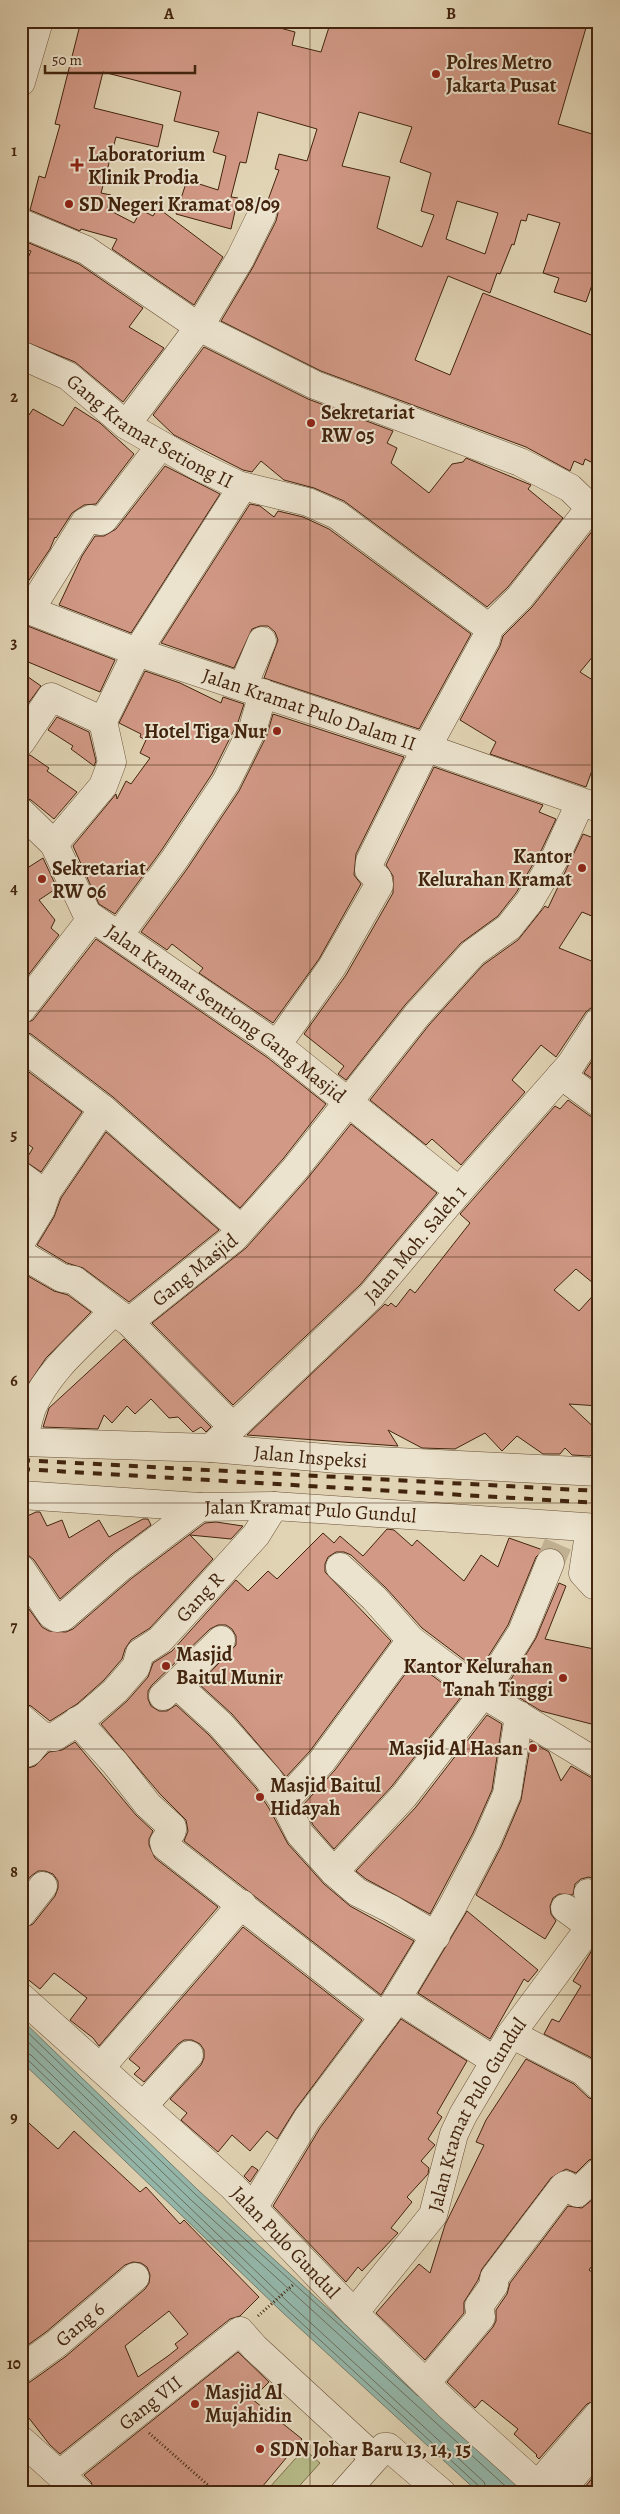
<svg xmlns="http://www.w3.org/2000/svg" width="620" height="2514" font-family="Alegreya,serif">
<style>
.green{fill:#b7bc8a;stroke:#7c704c}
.water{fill:#94b8ac;stroke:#737d6d}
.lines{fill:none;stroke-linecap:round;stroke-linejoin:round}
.shore{stroke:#6b6e5d;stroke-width:1}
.building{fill:#d29986;stroke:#42240e;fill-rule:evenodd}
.minor-tunnel{stroke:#c1b193;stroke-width:28;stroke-dasharray:28 14;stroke-linecap:butt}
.minor-casing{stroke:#6a5038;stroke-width:29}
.path{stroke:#42240e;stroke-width:3;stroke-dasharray:1 2.5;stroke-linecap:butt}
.minor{stroke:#ece3ce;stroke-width:28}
.rail{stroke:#42240e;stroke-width:4;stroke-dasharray:9 9;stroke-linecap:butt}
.grid{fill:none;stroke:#42240e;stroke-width:1;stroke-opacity:0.55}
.poi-dot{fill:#8f2418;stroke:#ece3ce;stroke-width:2}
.labels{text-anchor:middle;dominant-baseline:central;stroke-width:4;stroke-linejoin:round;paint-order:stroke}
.poi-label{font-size:20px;font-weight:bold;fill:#42240e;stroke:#ece3ce;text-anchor:start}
.street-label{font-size:20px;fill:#42240e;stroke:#ece3ce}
.neatline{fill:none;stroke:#42240e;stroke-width:2}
.grid-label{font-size:16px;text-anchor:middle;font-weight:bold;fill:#42240e}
</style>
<rect width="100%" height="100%" fill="#e1d4b4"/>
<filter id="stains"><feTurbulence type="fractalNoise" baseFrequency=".004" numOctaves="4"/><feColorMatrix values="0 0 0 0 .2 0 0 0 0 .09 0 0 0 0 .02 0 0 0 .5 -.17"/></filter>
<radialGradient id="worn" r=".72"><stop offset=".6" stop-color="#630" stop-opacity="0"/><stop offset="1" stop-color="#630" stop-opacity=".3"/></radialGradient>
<path class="green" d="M304 2449 320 2463 293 2493H274L269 2488Z"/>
<path class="water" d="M21 2019 198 2190 530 2493H479L281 2311 21 2061Z"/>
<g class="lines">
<path class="shore" d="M21 2026 195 2194 418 2396
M21 2035 190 2199 513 2493
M21 2051 31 2055 289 2303 484 2482 488 2493
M21 2057 27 2059 284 2307 480 2487 482 2493"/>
</g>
<path class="building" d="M81 21H254L295 32 292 45 321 52 331 21H588L558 124 599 136V265L586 302 554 292 559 278 543 273 560 223 528 214 526 221 521 220 514 245 512 244 500 274 497 273 490 293 448 276 415 360 450 375 483 293 599 338V466L585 459 583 465 574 461 570 471 526 447 321 371 221 321 253 267 276 221 278 213 275 206 268 200 279 170 275 169 279 154 307 161 317 129 258 112 246 163 240 162 231 197 238 198 231 229 176 214 187 180 218 190 226 156 213 152 219 132 174 121 181 92 103 72 94 108 163 125 158 147 116 137 101 193 111 195 107 209 134 223 141 210 153 216 158 208 223 257 194 305 112 249 117 239 81 229 80 231 30 210 39 176 45 178 60 125 55 124ZM359 112 412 127 400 162 431 173 421 211 434 215 422 247 377 228 390 177 342 166ZM457 201 498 213 485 254 446 239Z
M22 240 79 264 143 308 129 327 164 348 123 402 75 362 21 340V274L31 251 21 249Z
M204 347 308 399 393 431 387 443 397 448 391 463 429 493 452 464 463 462 466 458 531 485 528 489 563 518 508 587 487 607 344 501 314 488 284 480 261 461 252 472 243 470 174 435 153 415Z
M75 407 100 423 134 454 96 504 84 505 72 513 56 538 55 537 50 549 21 592V411L29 415 33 409 63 426Z
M165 466 220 494 131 633 59 605 82 556 95 536H104L116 529Z
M250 504 260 506 274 517 278 511 303 517 329 529 471 634 419 729 264 678 278 640 275 632 268 626H260L252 629 234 668 161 643Z
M593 530 599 531V649L580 672 599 684V768L594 765 586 787 490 754 496 742 460 720 500 646 503 636 532 607Z
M25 625 115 660 100 692 21 659V633Z
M145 671 180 683 221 703 223 697 244 704 238 722 212 774 161 851 115 914 99 904 73 846 116 794 117 799 126 781 131 784 150 758 140 753 146 740 140 737 141 734 119 723Z
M21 672 41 686 21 713Z
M273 714 404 757 356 854 354 875 361 884 319 959 273 1023 199 973 203 968 172 944 167 950 141 932 187 869 239 791 267 735Z
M57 717 89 732 96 761 94 766 71 749 73 746 48 730Z
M30 755 49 768 47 771 77 792 54 819 31 800 21 796V757Z
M434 767 543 805 539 812 556 819 542 849 516 893 498 916 461 943 405 1005 346 1080 338 1074 344 1066 304 1034 346 975 393 893V876L386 865Z
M583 834 599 840V919L582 912 559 948 599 964V1006L592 1007 586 1012 556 1057 541 1045 512 1080 525 1092 461 1165 432 1139 426 1145 370 1100 429 1025 483 965 518 940 545 906 548 908Z
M43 858 57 888 39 900 55 920 51 928 59 935 23 982 21 872Z
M96 939 268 1058 326 1104 283 1159 240 1208 113 1097 31 1034 21 1031V1025L33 1020Z
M593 1059 597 1062 599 1059V1083L584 1073Z
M21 1066 82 1112 41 1172 25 1161 33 1148 21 1139Z
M568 1100 590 1116 599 1118V1288L576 1269 554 1290 579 1311 599 1289V1406L569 1404 599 1432V1447L590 1456 572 1455 565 1448 560 1454H543L517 1436 502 1451 485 1433 455 1449 422 1448 388 1430 398 1446 247 1435 385 1304 388 1306 391 1303 396 1307 410 1289 415 1293 470 1223 460 1214 555 1106 560 1109Z
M351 1124 437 1193 360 1285 233 1405 152 1323 246 1248 307 1179Z
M106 1132 219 1230 129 1302 83 1268 67 1263 37 1245 54 1217 61 1198Z
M21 1196 27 1200 21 1211Z
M21 1272 54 1291 68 1295 91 1312 46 1358 21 1395Z
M124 1339 211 1427 206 1432 201 1427 193 1432 178 1417 169 1418 151 1399 135 1414 127 1406 112 1423 104 1415 98 1429 43 1427 49 1408Z
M36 1512H40L47 1526 62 1520 69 1538 99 1520 109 1537 143 1519H148L151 1525 112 1554 60 1599 34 1560 28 1555 21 1554V1519Z
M216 1522 243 1526 231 1539 190 1535 213 1559 150 1628 131 1640 125 1649 122 1659 104 1680 77 1704 50 1721 31 1706 21 1703V1598L42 1627 49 1631 66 1632 73 1629 132 1578 205 1523Z
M387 1529 394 1530 412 1546 417 1540 464 1581 481 1555 498 1567 509 1538 543 1550 536 1557 508 1625 479 1671 422 1628 386 1588 351 1555 344 1552H336L328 1557 325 1564V1572L391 1641 310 1751 286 1777 232 1714 199 1684 236 1645V1636L232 1629 226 1625H218L210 1629 152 1685 148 1691V1699L151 1706 159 1711H167L176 1705 209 1735 256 1788 270 1810 288 1844 324 1884 350 1906 414 1941 381 1995 184 1841 188 1831 186 1820 160 1794 101 1724 127 1701 148 1677 153 1663 172 1651 236 1580 248 1591 268 1571 277 1579 323 1533 334 1543 340 1536 363 1556Z
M559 1583 566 1586 545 1639 599 1650V1726L541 1711 505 1689 536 1638Z
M414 1662 461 1697 392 1786 334 1849 313 1825 303 1805 335 1770Z
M487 1715 502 1724 492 1790 473 1833 430 1914 366 1879 356 1871 416 1807Z
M531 1741 549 1752 561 1781 571 1766 599 1782V1876L596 1880 589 1877 581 1879 575 1884 573 1895 559 1894 553 1898 550 1906 551 1914 556 1921 545 1939 476 1895 501 1847 521 1800Z
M75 1742 136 1815 153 1831 149 1839V1845L155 1858 218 1907 99 2046 93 2038 70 2020 87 1998 54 1973 40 1989 21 1974V1929L33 1924 55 1896 58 1888V1881L53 1874 45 1871H38L31 1876 21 1888V1770L35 1766 49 1752 62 1750Z
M467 1911 538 1970 528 1982 524 1979 490 2039 418 1993Z
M243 1927 362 2020 295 2110 277 2139 267 2131 250 2151 232 2135 218 2152 181 2120 187 2113 170 2099 201 2065 204 2058V2050L200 2044 192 2040H184L178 2044 144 2082 134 2074 140 2068 129 2059Z
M594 1947 599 1948V2064L590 2057 544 2034 552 2019 559 2022 581 1986 573 1981Z
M401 2019 467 2061 437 2113 442 2117 428 2139 435 2145 421 2161 429 2168 428 2174 407 2197 412 2202 391 2228 398 2233 362 2271 358 2267 346 2282 273 2206 320 2128Z
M526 2059 574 2084 589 2098 599 2101V2157L589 2160 576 2173 566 2169 551 2178 482 2269 478 2280 464 2302V2313L425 2360 376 2313 419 2264 430 2273 445 2225 484 2145 476 2142 486 2120Z
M21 2116 58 2149 74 2131 140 2192 146 2187 180 2224 184 2220 259 2297 240 2316 230 2319 60 2454 50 2445 21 2408V2384L30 2382 65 2357 145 2289 149 2283 150 2275 147 2267 141 2263 133 2262 125 2265 46 2332 21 2350ZM169 2311 188 2334 175 2344 178 2348 168 2356 138 2377 125 2346Z
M252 2166 258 2170 250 2182 244 2176Z
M599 2194V2256L589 2270 599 2277V2399L587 2404 539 2459 536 2456 537 2455 514 2434 518 2429 482 2400 475 2408 447 2382 493 2327 496 2321V2310L507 2294 510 2283 568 2206 582 2208Z
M238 2352 269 2382 252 2399 302 2439 257 2493H95L91 2482 84 2475Z
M599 2470V2493H580Z"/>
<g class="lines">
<path class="minor-tunnel" d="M550 1563 558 1544"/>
<defs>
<g id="minor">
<path d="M21 82 39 21"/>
<path d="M21 223 86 250 199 327 315 385 520 462 570 488 599 516"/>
<path id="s1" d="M21 355 68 376 126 425 196 465 238 485 308 502 337 515 489 628"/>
<path d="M126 425 199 327 240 259 262 214"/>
<path id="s2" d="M21 607 137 652 427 748 599 808"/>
<path d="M30 610 85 522 91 519 101 521 104 519 161 445"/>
<path d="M243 686 262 641"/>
<path d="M21 742 51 697 103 721"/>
<path id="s3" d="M21 812 54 844 87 914 277 1045 459 1191"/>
<path d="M54 844 103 786 112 762 103 721 137 652 239 492 238 485"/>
<path d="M119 935 174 860 226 782 253 728 263 693"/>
<path d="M21 1010 92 918"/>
<path d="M277 1045 332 967 379 885 378 879 369 870 370 861 420 760 486 639 489 628 520 597 590 508"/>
<path d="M21 1046 103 1109 241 1229"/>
<path d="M561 1075 599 1103"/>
<path d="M21 1176 40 1190 47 1191"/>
<path d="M21 1242 41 1209 47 1191 103 1109"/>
<path d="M21 1254 62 1278 74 1280 129 1322 232 1426"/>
<path id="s4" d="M129 1322 234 1238 295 1169 417 1015 473 953 509 927 529 902 556 856 580 803"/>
<path id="s5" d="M21 1442 211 1448 337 1459 599 1472"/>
<path d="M23 1442C26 1431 28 1419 32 1408 49 1369 85 1341 114 1311"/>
<path id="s6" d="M211 1448 371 1296 459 1191 571 1064 599 1021"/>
<path id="s7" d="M21 1495 200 1507 274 1506 599 1528"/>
<path d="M590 1528 583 1573 594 1585H599"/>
<path d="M340 1567 374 1598 411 1640"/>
<path d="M21 1569 51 1614 57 1618 63 1617 122 1566 200 1507"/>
<path d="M176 1684 221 1640"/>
<path d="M163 1696 176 1684 220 1724 268 1778 284 1802 300 1834 334 1872 357 1892 391 1909 436 1936"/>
<path id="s8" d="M21 1718 42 1736 54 1737 86 1716 115 1691 136 1667 140 1653 160 1640 256 1535 274 1506"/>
<path d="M77 1721 115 1763 148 1805 172 1827V1831L164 1842 165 1846 384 2017"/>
<path d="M21 1755 29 1752 42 1736"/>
<path d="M284 1802 322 1761 411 1640 483 1694 599 1764"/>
<path d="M334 1872 404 1796 483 1694 522 1632 550 1563"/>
<path d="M588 1893 599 1901"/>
<path d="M565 1908 599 1933"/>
<path d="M21 1914 43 1886"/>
<path id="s9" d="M21 1997 232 2186 352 2311 448 2405 546 2493"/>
<path d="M397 1998 495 2061"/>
<path d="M511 2034 583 2071 599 2086"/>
<path d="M101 2067 242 1904"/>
<path d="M144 2105 189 2055"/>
<path d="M253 2208 307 2119 395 2002 452 1907 487 1840 507 1794 519 1715"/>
<path id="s10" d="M354 2313 433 2215 454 2134 463 2115 511 2034 599 1915"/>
<path id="s11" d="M21 2369 56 2344 135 2277"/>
<path d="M426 2383 481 2317 479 2306 494 2285V2278L563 2187 566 2185 577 2193 599 2172"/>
<path d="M21 2440 80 2493"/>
<path id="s12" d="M60 2474 240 2331 255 2348 368 2452 376 2457 384 2447H388L442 2493"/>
<path d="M344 2493 376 2457"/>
<path d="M531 2493 599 2414"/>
<path d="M559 2493 590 2456"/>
</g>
</defs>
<use href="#minor" class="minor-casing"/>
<path class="path" d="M258 2316 294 2284
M149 2433 217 2493"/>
<use href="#minor" class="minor"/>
<path class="rail" d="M21 1460 599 1491
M21 1469 599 1503"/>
</g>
<path class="grid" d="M310 21V2493M21 273H599M21 519H599M21 765H599M21 1011H599M21 1257H599M21 1503H599M21 1749H599M21 1995H599M21 2241H599"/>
<g class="poi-dot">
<circle cx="436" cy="74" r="5"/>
<path d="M74.5 157.5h5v5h5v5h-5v5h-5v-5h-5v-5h5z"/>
<circle cx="69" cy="204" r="5"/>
<circle cx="311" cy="423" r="5"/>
<circle cx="277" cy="731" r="5"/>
<circle cx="582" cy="868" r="5"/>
<circle cx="42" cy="879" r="5"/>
<circle cx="166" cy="1666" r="5"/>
<circle cx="563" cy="1678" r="5"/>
<circle cx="533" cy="1748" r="5"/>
<circle cx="260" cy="1797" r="5"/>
<circle cx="195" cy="2404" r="5"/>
<circle cx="260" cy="2449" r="5"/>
</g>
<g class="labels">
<g class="poi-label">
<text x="446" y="62">Polres Metro<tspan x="446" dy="23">Jakarta Pusat</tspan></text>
<text x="88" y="154">Laboratorium<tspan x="88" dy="23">Klinik Prodia</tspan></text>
<text x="79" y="204">SD Negeri Kramat 08/09</text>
<text x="321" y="412">Sekretariat<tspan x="321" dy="23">RW 05</tspan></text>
<text x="267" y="731" text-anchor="end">Hotel Tiga Nur</text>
<text x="572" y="856" text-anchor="end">Kantor<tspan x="572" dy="23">Kelurahan Kramat</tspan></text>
<text x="52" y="868">Sekretariat<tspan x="52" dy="23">RW 06</tspan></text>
<text x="176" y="1654">Masjid<tspan x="176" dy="23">Baitul Munir</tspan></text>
<text x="553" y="1666" text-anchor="end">Kantor Kelurahan<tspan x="553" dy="23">Tanah Tinggi</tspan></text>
<text x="523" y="1748" text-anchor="end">Masjid Al Hasan</text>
<text x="270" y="1785">Masjid Baitul<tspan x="270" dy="23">Hidayah</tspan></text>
<text x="205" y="2392">Masjid Al<tspan x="205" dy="23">Mujahidin</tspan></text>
<text x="270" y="2449">SDN Johar Baru 13, 14, 15</text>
</g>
<g class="street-label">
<text stroke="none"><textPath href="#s1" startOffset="151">Gang Kramat Setiong II</textPath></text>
<text stroke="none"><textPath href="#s2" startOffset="306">Jalan Kramat Pulo Dalam II</textPath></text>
<text stroke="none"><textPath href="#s3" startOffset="294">Jalan Kramat Sentiong Gang Masjid</textPath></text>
<text stroke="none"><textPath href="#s6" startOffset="289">Jalan Moh. Saleh 1</textPath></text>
<text stroke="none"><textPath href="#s4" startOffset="84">Gang Masjid</textPath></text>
<text stroke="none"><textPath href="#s5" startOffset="290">Jalan Inspeksi</textPath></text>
<text stroke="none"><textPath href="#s7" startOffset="290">Jalan Kramat Pulo Gundul</textPath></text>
<text stroke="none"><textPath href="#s8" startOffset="245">Gang R</textPath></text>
<text stroke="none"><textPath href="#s10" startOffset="236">Jalan Kramat Pulo Gundul</textPath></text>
<text stroke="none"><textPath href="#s9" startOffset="361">Jalan Pulo Gundul</textPath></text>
<text stroke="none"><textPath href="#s11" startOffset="74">Gang 6</textPath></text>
<text stroke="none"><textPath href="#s12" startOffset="115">Gang VII</textPath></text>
</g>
</g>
<rect width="620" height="2514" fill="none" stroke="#e1d4b4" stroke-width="55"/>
<path d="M45 65v8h150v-8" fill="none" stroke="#42240e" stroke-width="2.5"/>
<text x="52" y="65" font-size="15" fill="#42240e" stroke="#ece3ce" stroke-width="4" paint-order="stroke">50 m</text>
<rect x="28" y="28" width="564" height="2458" class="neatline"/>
<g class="grid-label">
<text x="169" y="19">A</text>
<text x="451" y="19">B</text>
<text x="14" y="156">1</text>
<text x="14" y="402">2</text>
<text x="14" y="648">3</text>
<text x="14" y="894">4</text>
<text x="14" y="1140">5</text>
<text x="14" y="1386">6</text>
<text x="14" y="1632">7</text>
<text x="14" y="1877">8</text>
<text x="14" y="2123">9</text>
<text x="14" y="2369">10</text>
</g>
<rect width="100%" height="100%" filter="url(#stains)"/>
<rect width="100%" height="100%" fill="url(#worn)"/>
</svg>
